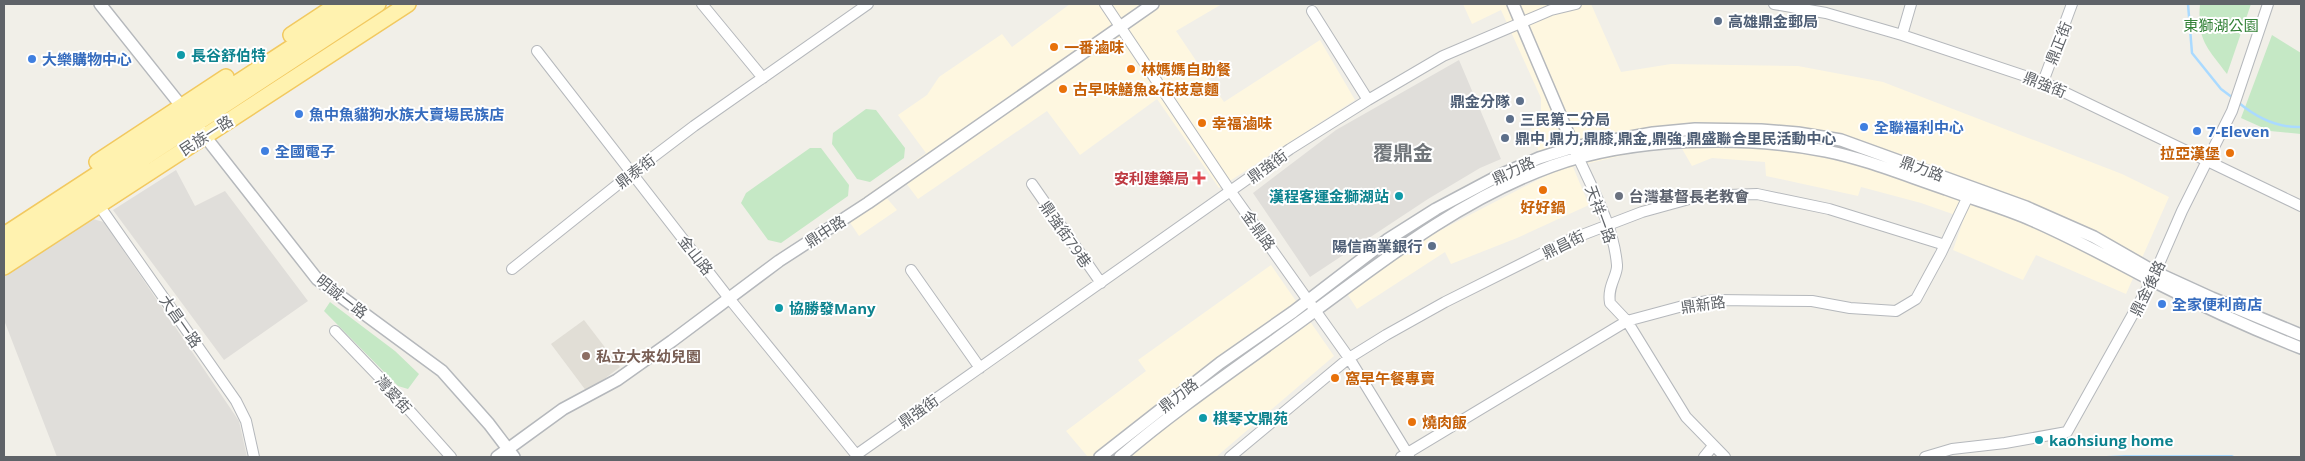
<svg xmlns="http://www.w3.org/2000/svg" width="2305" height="461" font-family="'Open Sans','Noto Sans TC',sans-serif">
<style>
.commercial{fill:#fef7e0}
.industrial{fill:#e0deda}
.education{fill:#e1ded6}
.green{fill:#c5e8c5}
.water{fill:#aadaff}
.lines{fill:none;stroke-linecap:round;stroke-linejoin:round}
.stream{stroke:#aadaff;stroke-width:2.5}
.minor-casing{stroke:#b5b8bc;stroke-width:12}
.tertiary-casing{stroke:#b5b8bc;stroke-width:14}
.primary-casing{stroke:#f2c960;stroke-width:18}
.minor{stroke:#fff;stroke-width:10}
.tertiary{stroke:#fff;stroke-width:11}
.primary{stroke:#fff2af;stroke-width:15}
.service-dot{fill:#5c6f8a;stroke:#fff;stroke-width:2}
.food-dot{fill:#e8710a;stroke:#fff;stroke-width:2}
.culture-dot{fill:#0f9aa8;stroke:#fff;stroke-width:2}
.shop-dot{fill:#3f7fe0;stroke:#fff;stroke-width:2}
.health-dot{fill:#e0444e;stroke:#fff;stroke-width:2}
.worship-dot{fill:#6b7280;stroke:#fff;stroke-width:2}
.education-dot{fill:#8d6e63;stroke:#fff;stroke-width:2}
.labels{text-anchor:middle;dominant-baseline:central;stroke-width:4;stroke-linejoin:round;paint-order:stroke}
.service-label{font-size:15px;font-weight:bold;fill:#4e5e75;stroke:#fff;text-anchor:start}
.park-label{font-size:15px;fill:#348238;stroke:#fff}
.street-label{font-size:15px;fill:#5f6368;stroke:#fff}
.food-label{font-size:15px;font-weight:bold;fill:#c56008;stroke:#fff;text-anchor:start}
.culture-label{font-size:15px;font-weight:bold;fill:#0d838f;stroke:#fff;text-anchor:start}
.shop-label{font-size:15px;font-weight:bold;fill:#366cbe;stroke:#fff;text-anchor:start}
.health-label{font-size:15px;font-weight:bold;fill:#be3a42;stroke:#fff;text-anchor:end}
.worship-label{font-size:15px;font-weight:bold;fill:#5b616d;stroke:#fff;text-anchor:start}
.education-label{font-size:15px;font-weight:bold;fill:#785e54;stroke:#fff;text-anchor:start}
.district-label{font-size:20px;font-weight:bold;fill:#70757a;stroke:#fff}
</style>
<rect width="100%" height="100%" fill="#f1efe8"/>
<path class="commercial" d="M1070 4H1222L1176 31 1224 102 1320 40 1355 100 1219 188 1157 99 1080 155 1047 111 918 199 906 183 885 196 897 210 859 236 843 212 926 153 898 115 927 95 939 77 1002 34 1012 47Z
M1463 4H1591L1621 72 1671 64 1798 66 1883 82 2122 174 2169 197 2126 294 2036 255 2023 280 1953 250 1964 218 1921 203 1861 187 1858 196 1766 176 1765 162 1712 158 1692 166 1681 147 1633 153 1573 167 1589 205 1517 238 1451 264 1445 252 1357 309 1346 292 1433 234 1547 175 1531 129 1541 121V98L1501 10 1472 24Z
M1271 265 1334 356 1216 457H1088L1066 431 1146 371 1138 360Z"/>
<path class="industrial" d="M1459 60 1501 159 1480 168 1428 199 1310 277 1253 193 1336 130Z
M176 170 195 206 225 191 308 301 224 360 113 210Z
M89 218 104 222 239 421 247 457H57L4 320V274Z"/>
<path class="education" d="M584 320 620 367 587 392 551 344Z"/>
<path class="green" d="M2200 4H2251L2227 74C2206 46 2197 40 2200 4Z
M2272 35 2301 53V134L2270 131 2241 118Z
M866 109 876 110 905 148 904 158 870 182 857 179 832 144 833 133Z
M810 148H821L849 185 848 196 781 243 768 240 741 203 746 193Z
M330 302 395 351 419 374 408 389 398 386 324 311Z"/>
<path class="water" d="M2125 455H2232L2236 457H2088Z"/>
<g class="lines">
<path class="stream" d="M2188 4 2192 53 2221 89 2233 98
M2239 103C2256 117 2278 128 2301 127"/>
<defs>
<path id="minor" d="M702 4 763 78
M1105 4 1231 192 1349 358 1409 456
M1774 4 1826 13 1902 35 2043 82 2301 206
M1312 11 1368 100
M1902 35 1911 4
M537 51 728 297 858 457
M2043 82 2072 4
M1579 159C1594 192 1614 228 1617 265 1618 275 1607 286 1610 303L1627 321 1686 417 1725 457
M1032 184 1101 283
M96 201 236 401 246 421 254 457
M512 269 632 173 694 126 868 4
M911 270 980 368
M335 331 384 382 451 457
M856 455 1290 149 1368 100 1443 56 1551 10 1576 4
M1230 457 1349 358 1386 335 1445 302 1569 240 1642 212 1700 196 1757 194 1829 209 1945 245
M1401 457 1627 321 1694 303 1716 300 1812 301 1850 308 1896 311 1916 299 1941 253 1971 190
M1704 457 1713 446
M1925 457 1952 449 2005 443 2067 432 2152 280 2182 211 2232 111 2268 4"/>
<path id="tertiary" d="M100 4 186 112
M1513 4 1576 152
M200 130 317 279 442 371 489 424 514 457
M497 457 563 409 617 380 672 341 779 261 868 203 1153 4
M1100 457 1220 363 1293 312 1387 240 1436 209 1500 175 1539 158 1574 147 1653 133 1695 129 1761 130 1798 133 1841 140 2026 207 2094 237 2155 272 2212 298 2301 335
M1120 457C1182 404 1250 359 1316 310 1390 255 1464 198 1552 166 1633 137 1742 135 1826 151 1866 159 1907 176 1946 189 1973 199 2001 207 2027 218 2070 236 2109 258 2151 280 2200 305 2250 328 2301 348"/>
<path id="primary" d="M291 35 338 4
M97 162 226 77
M4 235 358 4
M4 250 378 4
M4 267 408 4"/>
</defs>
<use href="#minor" class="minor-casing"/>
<use href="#tertiary" class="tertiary-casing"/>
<use href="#primary" class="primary-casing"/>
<use href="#minor" class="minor"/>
<use href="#tertiary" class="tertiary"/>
<use href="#primary" class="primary"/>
</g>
<g class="service-dot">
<circle cx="1718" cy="21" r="5"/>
<circle cx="1520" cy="101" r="5"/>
<circle cx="1510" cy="119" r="5"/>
<circle cx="1505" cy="138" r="5"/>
<circle cx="1432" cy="246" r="5"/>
</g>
<g class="food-dot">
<circle cx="1054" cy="47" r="5"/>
<circle cx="1131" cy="69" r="5"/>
<circle cx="1063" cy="89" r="5"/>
<circle cx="1202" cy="123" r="5"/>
<circle cx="2230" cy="153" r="5"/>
<circle cx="1543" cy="190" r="5"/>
<circle cx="1335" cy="378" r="5"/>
<circle cx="1412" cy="422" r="5"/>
</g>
<g class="culture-dot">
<circle cx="181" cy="55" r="5"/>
<circle cx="1399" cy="196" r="5"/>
<circle cx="779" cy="308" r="5"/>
<circle cx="1203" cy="418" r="5"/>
<circle cx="2039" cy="440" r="5"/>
</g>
<g class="shop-dot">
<circle cx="32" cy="59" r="5"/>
<circle cx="299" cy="114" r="5"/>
<circle cx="1864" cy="127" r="5"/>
<circle cx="2197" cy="131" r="5"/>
<circle cx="265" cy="151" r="5"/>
<circle cx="2162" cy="304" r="5"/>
</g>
<path class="health-dot" d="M1196.5 170.5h5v5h5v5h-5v5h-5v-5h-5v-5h5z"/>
<circle class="worship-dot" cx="1619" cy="196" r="5"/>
<circle class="education-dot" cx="586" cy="356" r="5"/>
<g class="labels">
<g class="service-label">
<text x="1728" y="21">高雄鼎金郵局</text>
<text x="1510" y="101" text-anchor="end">鼎金分隊</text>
<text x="1520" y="119">三民第二分局</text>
<text x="1515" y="138">鼎中,鼎力,鼎膝,鼎金,鼎強,鼎盛聯合里民活動中心</text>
<text x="1422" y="246" text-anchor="end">陽信商業銀行</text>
</g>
<g class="park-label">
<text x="2221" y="25">東獅湖公園</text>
</g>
<g class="street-label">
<text transform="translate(2058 43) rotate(-68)">鼎正街</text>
<text transform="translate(2045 84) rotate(22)">鼎強街</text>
<text transform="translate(206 135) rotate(-33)">民族一路</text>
<text transform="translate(1267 166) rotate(-36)">鼎強街</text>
<text transform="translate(1922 168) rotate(20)">鼎力路</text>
<text transform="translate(1513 170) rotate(-25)">鼎力路</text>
<text transform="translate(635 171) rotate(-37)">鼎泰街</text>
<text transform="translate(1601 214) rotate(70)">天祥一路</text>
<text transform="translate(1259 230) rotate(54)">金鼎路</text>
<text transform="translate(825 231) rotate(-33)">鼎中路</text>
<text transform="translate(1066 234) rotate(55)">鼎強街79巷</text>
<text transform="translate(1563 244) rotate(-26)">鼎昌街</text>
<text transform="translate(696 255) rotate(52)">金山路</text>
<text transform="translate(2147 288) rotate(-64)">鼎金後路</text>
<text transform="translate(342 296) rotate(38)">明誠一路</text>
<text transform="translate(1703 304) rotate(-8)">鼎新路</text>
<text transform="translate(181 321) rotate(55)">大昌一路</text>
<text transform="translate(394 394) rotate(48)">灣愛街</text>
<text transform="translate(1178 395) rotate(-38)">鼎力路</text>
<text transform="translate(918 411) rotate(-35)">鼎強街</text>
</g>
<g class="food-label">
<text x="1064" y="47">一番滷味</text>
<text x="1141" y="69">林媽媽自助餐</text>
<text x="1073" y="89">古早味鱔魚&amp;花枝意麵</text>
<text x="1212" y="123">幸福滷味</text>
<text x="2220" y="153" text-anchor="end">拉亞漢堡</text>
<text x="1543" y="207" text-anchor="middle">好好鍋</text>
<text x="1345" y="378">窩早午餐專賣</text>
<text x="1422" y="422">燒肉飯</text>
</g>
<g class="culture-label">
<text x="191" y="55">長谷舒伯特</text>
<text x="1389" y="196" text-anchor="end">漢程客運金獅湖站</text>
<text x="789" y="308">協勝發Many</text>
<text x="1213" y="418">棋琴文鼎苑</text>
<text x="2049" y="440">kaohsiung home</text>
</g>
<g class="shop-label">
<text x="42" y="59">大樂購物中心</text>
<text x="309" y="114">魚中魚貓狗水族大賣場民族店</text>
<text x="1874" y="127">全聯福利中心</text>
<text x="2207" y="131">7-Eleven</text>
<text x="275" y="151">全國電子</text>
<text x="2172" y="304">全家便利商店</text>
</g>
<g class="health-label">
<text x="1189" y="178">安利建藥局</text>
</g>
<g class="worship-label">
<text x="1629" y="196">台灣基督長老教會</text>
</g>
<g class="education-label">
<text x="596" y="356">私立大來幼兒園</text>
</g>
<g class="district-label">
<text x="1403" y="152">覆鼎金</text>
</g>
</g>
<rect width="2305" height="461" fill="none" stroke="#5f6368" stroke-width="10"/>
</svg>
